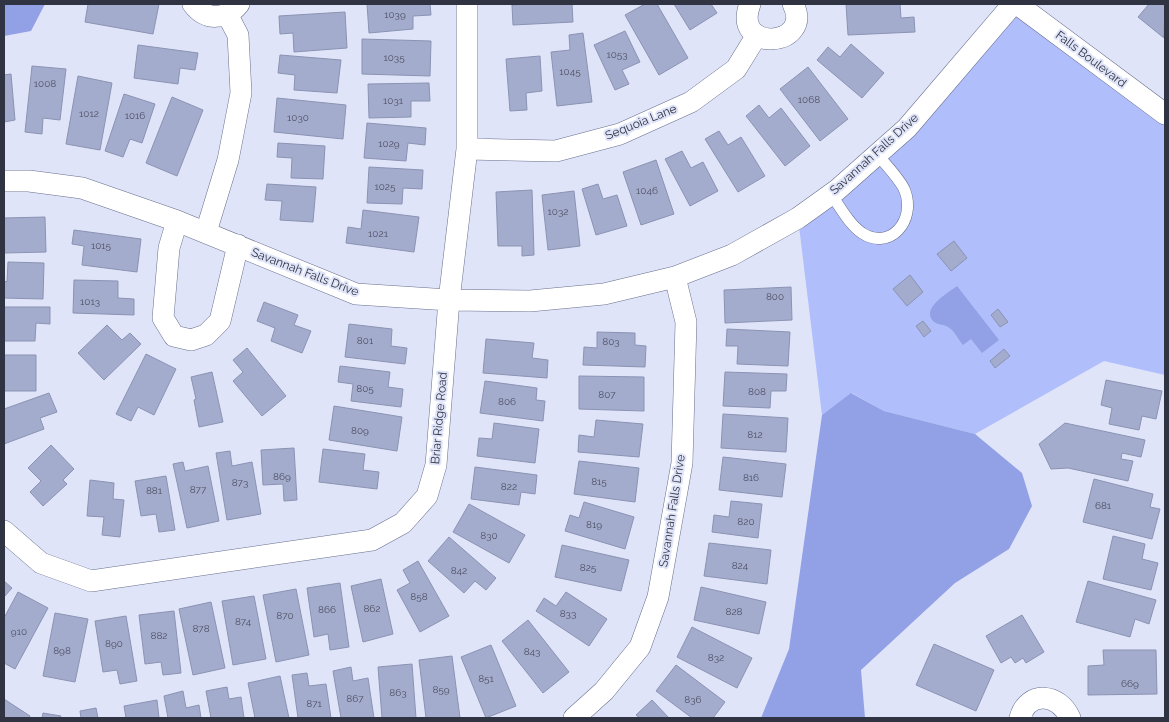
<svg xmlns="http://www.w3.org/2000/svg" width="1169" height="722" font-family="Raleway,sans-serif">
<style>
.green{fill:#b0befc}
.water{fill:#92a0e5}
.building{fill:#a4accd;stroke:#8b93b3}
.lines{fill:none;stroke-linecap:round;stroke-linejoin:round}
.lane-casing{stroke:#686f8d;stroke-width:12}
.street-casing{stroke:#686f8d;stroke-width:22}
.lane{stroke:#fff;stroke-width:11}
.street{stroke:#fff;stroke-width:21}
.labels{text-anchor:middle;dominant-baseline:central;stroke-width:4;stroke-linejoin:round;paint-order:stroke}
.number-label{font-size:10px;fill:#4d5164}
.street-label{font-size:12px;fill:#303341;stroke:#dfe4f9}
</style>
<rect width="100%" height="100%" fill="#dfe4f9"/>
<path class="green" d="M1013 4 1165 114V375L1104 361 975 434 884 411 852 393 822 415 798 218 837 190Z"/>
<path class="water" d="M4 4H45L31 31 4 36Z
M957 286 999 340 982 353 971 339 963 345C958 339 954 330 948 327 943 324 937 325 933 321 921 308 948 293 957 286Z
M851 393 884 411 975 434 1022 473 1032 506 1009 549 955 583 861 670 865 718H761L789 649 822 415Z"/>
<path class="building" d="M88 4H159L153 34 85 22Z
M367 4H430L431 15 413 16V29L369 33Z
M528 4H572L573 22 513 25 512 5Z
M645 4H657L688 58 659 75 625 15Z
M674 4H711L717 13 690 30Z
M846 4H900L901 18 914 17 915 32 848 35Z
M1149 4H1165L1164 38 1138 17Z
M345 12 347 48 294 52 293 33 280 34 279 16Z
M625 31 640 62 622 70 629 84 615 90 594 45Z
M583 33 592 102 557 106 551 52 570 50 569 35Z
M362 39 431 41 430 76 362 74Z
M851 44 884 73 862 98 817 60 828 47 840 57Z
M138 45 198 53 195 70 180 68 178 84 134 78Z
M280 55 341 60 337 93 294 90 295 75 278 73Z
M540 56 542 91 526 93 527 110 510 111 506 59Z
M32 66 66 69 60 120 43 118 42 134 25 132Z
M808 67 848 119 820 141 780 89Z
M11 74 15 120 4 122V75Z
M78 76 112 83 100 150 66 144Z
M429 83 430 101H411V117L369 118 368 84Z
M124 94 155 104 142 143 130 139 123 157 105 151Z
M172 97 203 110 177 176 146 163Z
M277 98 346 105 343 139 274 132Z
M759 105 769 118 781 108 810 146 785 166 746 116Z
M367 123 426 128 425 145 408 143 406 161 364 158Z
M719 131 728 145 741 137 765 176 738 192 705 139Z
M278 143 325 146 323 179 291 178 292 158 277 157Z
M682 151 691 168 703 162 718 191 690 206 665 159Z
M656 160 674 214 641 225 623 172Z
M369 167 423 170 422 189 403 188 402 204 367 203Z
M267 184 316 187 313 222 280 220 282 201 265 200Z
M598 184 603 199 617 195 627 226 596 235 582 189Z
M532 190 534 255 522 256V246H498L496 192Z
M574 191 580 246 548 250 542 195Z
M363 210 419 217 414 252 346 243 348 227 361 229Z
M45 217 46 252 4 253V218Z
M74 230 141 239 137 272 82 265 84 246 72 244Z
M954 241 967 258 951 271 937 254Z
M8 262 44 263 43 299 4 298V281L7 282Z
M910 275 923 292 907 306 893 289Z
M74 280 118 281V298L134 299V315L73 313Z
M791 287 792 320 725 323 724 290Z
M264 302 298 315 294 325 311 331 302 353 271 341 275 328 257 321Z
M4 307H50V324L36 323 35 341H4Z
M998 309 1008 322 1000 327 991 315Z
M923 321 931 331 924 337 916 326Z
M349 324 392 329 391 346 407 348 405 364 345 357Z
M107 325 122 340 130 333 141 344 104 380 78 353Z
M727 329 790 332 788 366 737 364 738 346H726Z
M597 332 635 333V345L646 346 645 367 583 365 584 347 597 348Z
M486 339 534 343 532 358 548 360 547 378 483 373Z
M247 348 286 396 262 416 233 381 243 372 233 360Z
M1004 349 1010 356 995 368 990 361Z
M146 354 176 369 154 415 138 407 131 421 116 414Z
M4 355H36V391H4Z
M340 366 390 372 388 387 403 389 401 407 351 401 353 384 338 382Z
M212 372 223 422 199 427 194 400 196 399 191 377Z
M725 372 787 374 786 391H771L770 408 723 406Z
M579 376 644 377V411L579 409Z
M1106 380 1162 391 1156 419 1142 416 1139 430 1109 424 1112 408 1101 405Z
M485 381 537 388 536 400 545 401 543 421 480 413Z
M49 393 57 412 40 418 44 429 4 444V409Z
M334 406 402 417 397 451 329 440Z
M723 414 788 418 786 452 721 448Z
M596 420 643 424 639 457 578 452 579 435 594 437Z
M494 423 539 429 535 463 477 456 479 438 492 439Z
M1065 423 1145 440 1141 457 1122 453 1121 459 1133 461 1128 481 1068 468 1051 469 1039 444Z
M51 445 74 469 63 480 67 484 43 506 30 492 41 481 28 468Z
M294 448 297 500 284 501 283 484 263 485 261 450Z
M323 449 365 454 363 470 379 472 377 489 319 482Z
M230 451 232 466 252 462 261 514 227 520 216 453Z
M723 457 786 464 782 497 719 490Z
M579 461 639 468 635 502 574 494Z
M183 462 185 471 208 466 219 521 187 528 173 464Z
M475 467 537 475 535 494 521 492 519 505 471 499Z
M166 476 175 530 159 532 156 514 141 516 135 481Z
M1094 479 1153 494 1150 507 1160 509 1152 539 1083 522Z
M90 480 114 483 113 499 124 500 120 537 102 535 104 517 87 516Z
M731 501 762 504 758 538 712 532 714 515 729 517Z
M584 502 634 517 625 549 565 531 570 515 579 518Z
M469 504 525 535 509 563 453 532Z
M1113 536 1145 544 1142 559 1158 563 1151 590 1103 579Z
M449 537 496 578 486 590 475 581 464 593 428 561Z
M709 543 771 550 767 584 704 576Z
M562 545 629 560 621 591 555 577Z
M418 561 449 616 420 632 397 590 410 583 403 570Z
M381 579 393 634 363 642 351 586Z
M4 581 12 588 4 597Z
M1088 581 1156 600 1149 624 1135 619 1130 637 1076 622Z
M340 583 349 647 330 650 328 634 314 637 307 588Z
M701 587 766 602 759 634 694 620Z
M296 589 309 655 276 662 263 595Z
M18 592 48 608 15 669 4 663V618Z
M566 592 607 619 589 646 536 611 544 598 556 606Z
M254 596 266 659 233 665 222 601Z
M211 602 225 668 193 675 179 609Z
M174 611 181 673 163 675 161 662 145 664 139 615Z
M55 613 88 619 75 682 43 676Z
M1022 615 1044 652 1026 663 1023 658 1015 663 1011 657 1001 663 986 636Z
M126 616 137 681 120 684 117 670 103 672 95 621Z
M528 620 569 672 543 693 502 641Z
M692 627 752 658 737 688 677 657Z
M934 644 994 670 976 711 916 685Z
M491 645 516 706 486 718 461 657Z
M1103 650H1156L1157 694 1088 695V666L1104 665Z
M452 656 460 718H426L419 660Z
M412 664 416 718H382L378 667Z
M676 665 725 702 713 718H692L656 691Z
M351 667 353 681 368 678 374 718H341L333 671Z
M307 673 309 686 326 684 331 718H298L292 675Z
M280 676 289 718H255L248 683Z
M227 687 229 699 241 697 244 718H211L206 691Z
M183 691 186 708 199 705 201 718H168L164 696Z
M4 699 30 716 29 718H4Z
M157 700 159 718H126L124 706Z
M652 700 669 718H640L636 715Z
M96 708 98 718H81L80 711Z
M43 713 61 716 60 718H42Z"/>
<g class="lines">
<defs>
<path id="lane" d="M831 194C840 207 849 224 862 233 890 251 916 221 905 191 901 180 885 164 877 154"/>
<path id="street" d="M193 4C206 21 226 20 239 4
M750 4C731 54 815 47 793 4
M1017 4 1165 114
M467 149 556 151 620 134 691 102 736 69 757 35
M4 181H29L82 188 177 221 356 294 449 300 530 301 604 294 675 277 732 255 798 218 837 190 907 128 1013 4
M177 221 169 248 163 318 174 336 191 340 206 335 220 321 238 245
M206 232 228 160 241 93 238 35 227 14
M4 531 41 563 91 581 372 540 403 523 427 496 436 465 449 300 467 149V4
M574 718 604 691 640 647 658 597 682 463 686 322 675 277
M1020 718C1028 690 1059 693 1070 718"/>
</defs>
<use href="#lane" class="lane-casing"/>
<use href="#street" class="street-casing"/>
<use href="#lane" class="lane"/>
<use href="#street" class="street"/>
</g>
<g class="labels">
<g class="number-label">
<text x="395" y="14">1039</text>
<text x="617" y="54">1053</text>
<text x="394" y="57">1035</text>
<text x="570" y="71">1045</text>
<text x="45" y="83">1008</text>
<text x="809" y="99">1068</text>
<text x="393" y="100">1031</text>
<text x="89" y="113">1012</text>
<text x="135" y="115">1016</text>
<text x="298" y="117">1030</text>
<text x="389" y="143">1029</text>
<text x="385" y="186">1025</text>
<text x="647" y="190">1046</text>
<text x="558" y="211">1032</text>
<text x="378" y="233">1021</text>
<text x="101" y="245">1015</text>
<text x="775" y="296">800</text>
<text x="90" y="301">1013</text>
<text x="365" y="340">801</text>
<text x="611" y="341">803</text>
<text x="365" y="388">805</text>
<text x="757" y="391">808</text>
<text x="607" y="394">807</text>
<text x="507" y="401">806</text>
<text x="360" y="430">809</text>
<text x="755" y="434">812</text>
<text x="282" y="476">869</text>
<text x="751" y="477">816</text>
<text x="599" y="481">815</text>
<text x="240" y="482">873</text>
<text x="509" y="486">822</text>
<text x="198" y="489">877</text>
<text x="154" y="490">881</text>
<text x="1103" y="505">681</text>
<text x="746" y="521">820</text>
<text x="594" y="524">819</text>
<text x="489" y="535">830</text>
<text x="740" y="565">824</text>
<text x="588" y="567">825</text>
<text x="459" y="570">842</text>
<text x="419" y="596">858</text>
<text x="372" y="608">862</text>
<text x="327" y="609">866</text>
<text x="734" y="611">828</text>
<text x="568" y="613">833</text>
<text x="285" y="615">870</text>
<text x="243" y="621">874</text>
<text x="201" y="628">878</text>
<text x="19" y="631">910</text>
<text x="159" y="635">882</text>
<text x="114" y="643">890</text>
<text x="62" y="650">898</text>
<text x="532" y="651">843</text>
<text x="716" y="657">832</text>
<text x="486" y="678">851</text>
<text x="1130" y="683">669</text>
<text x="441" y="689">859</text>
<text x="398" y="692">863</text>
<text x="355" y="698">867</text>
<text x="693" y="699">836</text>
<text x="314" y="703">871</text>
</g>
<g class="street-label">
<text transform="translate(1091 59) rotate(37)">Falls Boulevard</text>
<text transform="translate(641 122) rotate(-22)">Sequoia Lane</text>
<text transform="translate(874 154) rotate(-42)">Savannah Falls Drive</text>
<text transform="translate(305 272) rotate(21)">Savannah Falls Drive</text>
<text transform="translate(439 418) rotate(-85)">Briar Ridge Road</text>
<text transform="translate(672 511) rotate(-81)">Savannah Falls Drive</text>
</g>
</g>
<rect width="1169" height="722" fill="none" stroke="#303341" stroke-width="10"/>
</svg>
